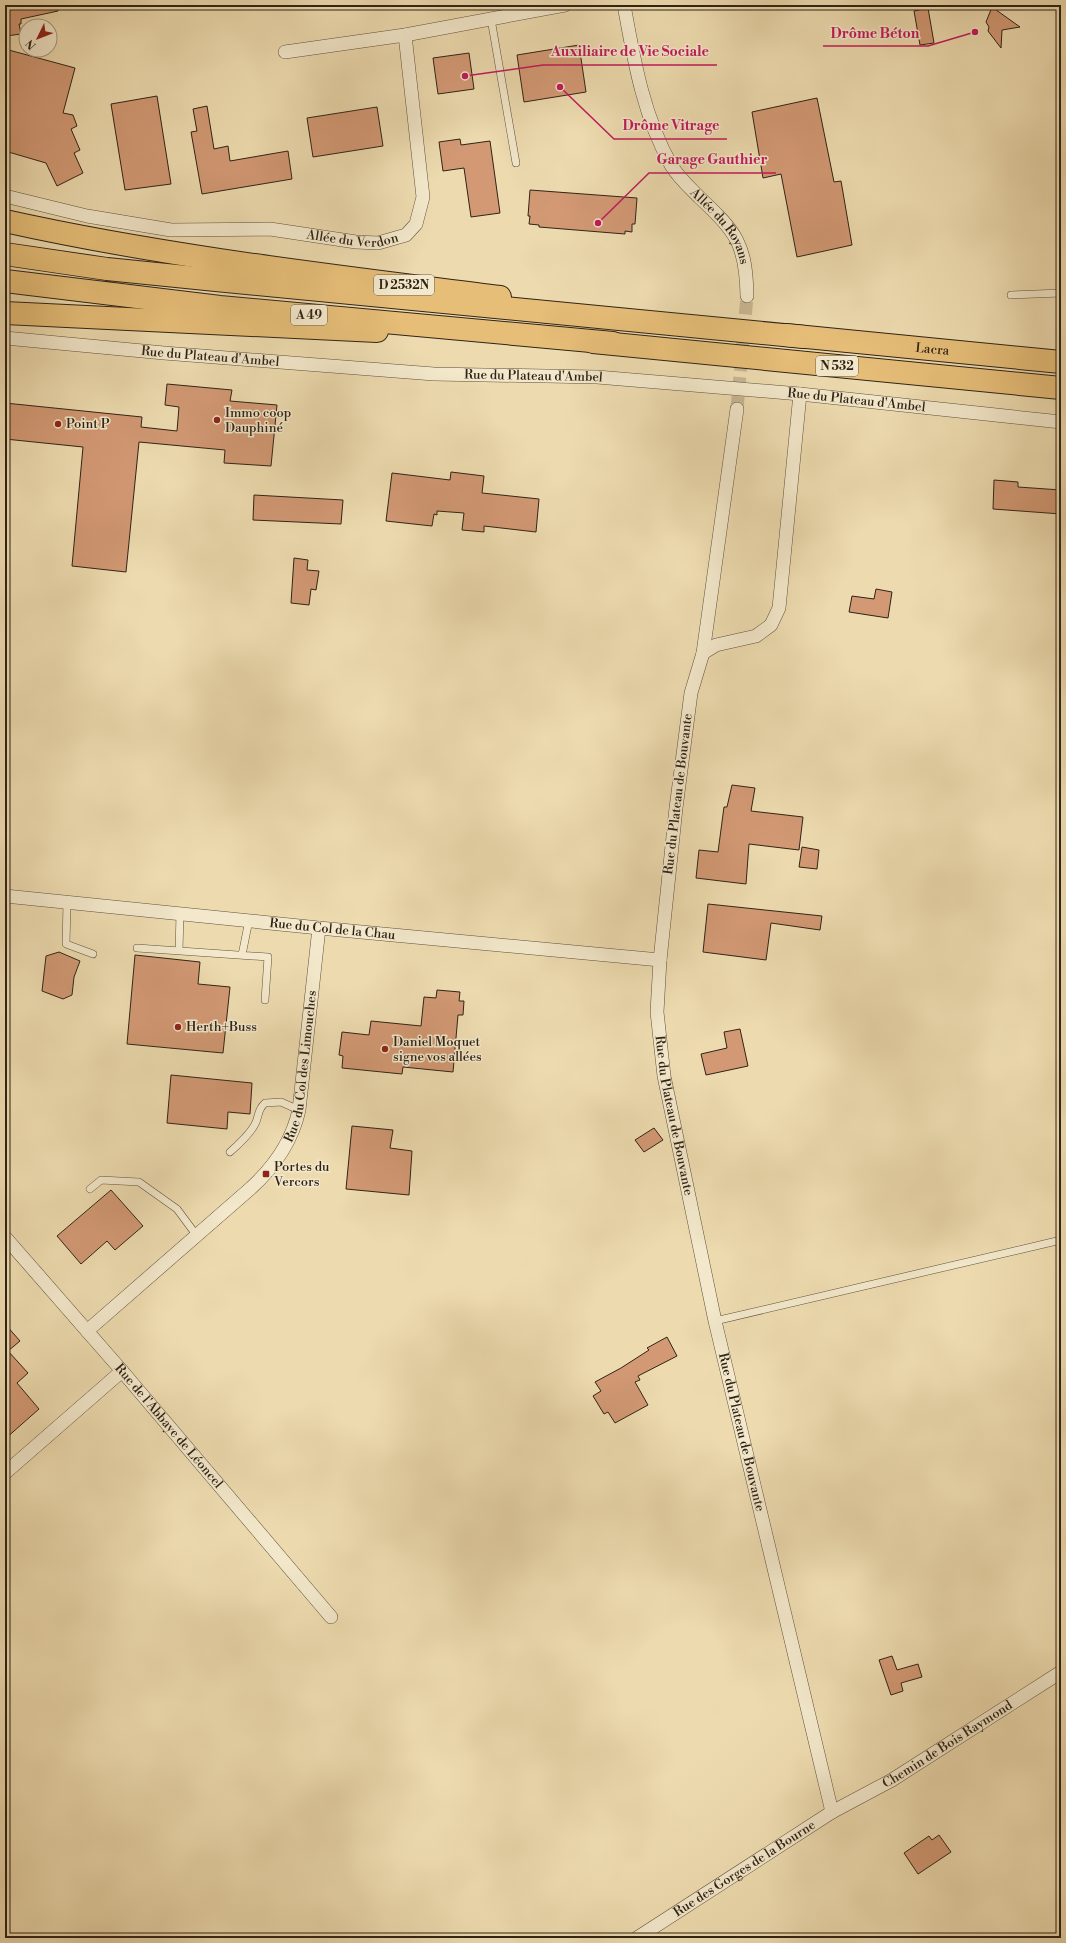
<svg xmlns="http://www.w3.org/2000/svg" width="1066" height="1943" font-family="'Libre Bodoni',serif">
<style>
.building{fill:#d29974;stroke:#2f2317}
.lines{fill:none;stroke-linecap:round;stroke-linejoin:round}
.minor-tunnel{stroke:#c7b691;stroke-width:13;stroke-dasharray:13 6;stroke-linecap:butt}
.service-casing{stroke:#5e513d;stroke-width:8}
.minor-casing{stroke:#5e513d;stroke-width:14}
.trunk-casing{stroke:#2f2317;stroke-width:24}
.motorway-casing{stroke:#2f2317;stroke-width:24}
.service{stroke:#f3e8cb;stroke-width:7}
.minor{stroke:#f3e8cb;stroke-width:13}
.trunk{stroke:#e6be78;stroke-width:22}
.motorway{stroke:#e6be78;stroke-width:22}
.poi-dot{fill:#8f2418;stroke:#f3e8cb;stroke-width:1.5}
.labels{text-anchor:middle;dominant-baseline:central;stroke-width:3;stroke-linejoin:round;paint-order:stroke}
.shield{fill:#f3e8cb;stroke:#6a5e4d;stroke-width:1}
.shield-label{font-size:12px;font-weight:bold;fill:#2f2317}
.street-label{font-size:13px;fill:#2f2317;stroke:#f3e8cb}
.poi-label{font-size:13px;fill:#2f2317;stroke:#f3e8cb;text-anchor:start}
.leader{fill:none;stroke:#c2185b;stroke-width:1.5}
.callout-dot{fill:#c2185b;stroke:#f3e8cb;stroke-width:1.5}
.callout-label{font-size:14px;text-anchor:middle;font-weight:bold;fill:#c2185b;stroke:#f3e8cb;stroke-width:3;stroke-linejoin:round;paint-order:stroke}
</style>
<rect width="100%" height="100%" fill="#eddbaf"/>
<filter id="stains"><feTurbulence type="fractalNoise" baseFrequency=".005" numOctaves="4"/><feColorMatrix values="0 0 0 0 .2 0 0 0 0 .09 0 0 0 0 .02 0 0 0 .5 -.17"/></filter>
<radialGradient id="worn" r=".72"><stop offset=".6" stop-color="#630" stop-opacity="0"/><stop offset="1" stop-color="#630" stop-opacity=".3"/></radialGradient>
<path class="building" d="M5 5H58V11L21 19V24H19L21 34 6 36Z
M992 7 1020 27 1002 30 1001 48 988 31 989 27 986 22Z
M928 8 934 43 920 45 914 11Z
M579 45 586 92 524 102 517 55Z
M5 49 75 68 63 113 73 115 77 126 71 129 80 150 74 153 83 173 57 186 46 163 5 151Z
M469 53 474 89 438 94 433 58Z
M157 96 171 184 125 190 111 104Z
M817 98 834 182 841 181 852 245 797 257 781 174 763 178 752 112Z
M207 106 214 149 228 146 230 161 288 151 292 179 202 194 191 132 197 131 193 109Z
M377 107 383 146 313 157 307 118Z
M460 139 461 145 490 141 500 213 471 217 464 168 443 171 439 142Z
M530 190 637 198 635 224H632V232L625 231V234L539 227V225L529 224 530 216H528Z
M167 384 232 390 230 401 277 405 271 466 224 463 225 450 139 442 126 572 72 566 83 447 5 439V403L142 417 141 427 177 431 179 407 165 405Z
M451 472 484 476 482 493 539 499 536 532 484 526V532L462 530 464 513 437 511V515L434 514 432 526 386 521 392 473 450 480Z
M994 480 1018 482V487L1061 490V514L993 509Z
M254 495 343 500 341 524 253 520Z
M294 558 308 560 307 570 319 571 316 590 311 589 309 605 291 603Z
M876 589 892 592 888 618 849 612 852 596 874 599Z
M732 785 755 788 751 811 803 817 799 850 749 844 746 884 696 878 699 850 718 852 724 807H727Z
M802 847 819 850 817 869 799 867Z
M708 904 822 916 820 930 771 923 766 960 703 952Z
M59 952 80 961 74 977 72 995 63 999 42 991 46 956Z
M135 955 200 962 198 984 230 987 223 1053 127 1044Z
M437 990 460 992 459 1001H464L463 1015H458L453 1072 403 1067 402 1074 342 1068 343 1056 339 1055 342 1032 369 1035 371 1021 421 1026 424 997 436 998Z
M740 1029 748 1066 706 1075 701 1054 727 1048 724 1032Z
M171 1075 252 1083 250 1114 228 1112 227 1129 167 1123Z
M352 1126 393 1130 390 1148 412 1151 409 1195 346 1189Z
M654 1128 663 1140 644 1152 635 1140Z
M111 1190 143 1226 115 1250 107 1241 81 1264 57 1236Z
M5 1324 20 1341 8 1351 28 1373 17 1383 39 1409 5 1439Z
M667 1337 677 1356 638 1376 640 1380 635 1382 648 1405 615 1423 608 1412 604 1414 593 1396 601 1391 595 1382 621 1368 649 1350 647 1348Z
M892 1656 897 1670 918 1664 922 1677 901 1683 903 1691 891 1695 879 1660Z
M939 1835 951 1852 918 1874 904 1853 929 1836 932 1840Z"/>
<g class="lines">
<path class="minor-tunnel" d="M737 409 747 296"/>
<defs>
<path id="service" d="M491 19 516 163
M1011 295 1061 293
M67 903 66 944 93 954
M137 948 268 957 265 1000
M179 951 180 913
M242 955 249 920
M230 1152C239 1144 248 1136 254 1126 260 1117 256 1111 265 1103L281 1102 299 1110
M90 1189 101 1180 139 1182 177 1209 197 1236
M715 1321 1061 1240"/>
<g id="minor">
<path id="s1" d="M624 5C634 60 643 115 671 165 678 177 689 187 699 197 736 232 746 243 747 296"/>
<path d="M285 52 405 35 565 5"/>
<path id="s2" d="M5 196 87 216 171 230 270 229 356 242 378 243 406 235 416 224 423 197 405 35"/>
<path id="s3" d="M5 338 164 353 434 374 597 377 800 394 1061 422"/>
<path id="s4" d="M737 409 703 653 691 693 676 808 660 960 657 1012 664 1076 715 1321 832 1812"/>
<path d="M703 653 716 645 756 636 771 625 779 608 800 394"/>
<path id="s5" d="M5 896 319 928 660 960"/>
<path id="s6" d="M5 1237 122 1371 331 1617"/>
<path id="s7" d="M87 1331 251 1188C275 1166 292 1142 299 1110L319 928"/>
<path d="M5 1473 122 1371"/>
<path id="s8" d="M637 1938 832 1812 892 1780 1061 1672"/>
</g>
<g id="trunk">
<path d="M5 221C167 257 335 276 500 297"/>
<path d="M5 313 377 331"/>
<path id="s9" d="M786 335 1061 362"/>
<path d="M593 342 1061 388"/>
</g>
<path id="motorway" d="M5 254 107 269 216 280 804 337
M5 281 220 307 613 343"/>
</defs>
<use href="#service" class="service-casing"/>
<use href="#minor" class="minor-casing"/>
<use href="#trunk" class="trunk-casing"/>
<use href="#motorway" class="motorway-casing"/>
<use href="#service" class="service"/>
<use href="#minor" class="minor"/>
<use href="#trunk" class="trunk"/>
<use href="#motorway" class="motorway"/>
</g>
<g class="poi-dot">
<circle cx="217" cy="420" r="4"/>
<circle cx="58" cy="424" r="4"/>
<circle cx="178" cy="1027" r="4"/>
<circle cx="385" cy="1049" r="4"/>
<rect x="262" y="1170" width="8" height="8" rx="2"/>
</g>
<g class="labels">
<g class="shield">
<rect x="374" y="275" width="60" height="20" rx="3"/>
<rect x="291" y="305" width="36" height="20" rx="3"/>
<rect x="816" y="356" width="42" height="20" rx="3"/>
</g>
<g class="shield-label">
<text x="404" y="285">D 2532N</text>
<text x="309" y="315">A 49</text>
<text x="837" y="366">N 532</text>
</g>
<g class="street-label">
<text stroke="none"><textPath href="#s1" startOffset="247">Allée du Royans</textPath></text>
<text stroke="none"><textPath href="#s2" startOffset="352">Allée du Verdon</textPath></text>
<text stroke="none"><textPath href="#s9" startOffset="147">Lacra</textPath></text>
<text stroke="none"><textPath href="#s3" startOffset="206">Rue du Plateau d'Ambel</textPath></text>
<text stroke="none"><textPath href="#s3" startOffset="530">Rue du Plateau d'Ambel</textPath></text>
<text stroke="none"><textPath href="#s3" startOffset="854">Rue du Plateau d'Ambel</textPath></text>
<text transform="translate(678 794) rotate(-83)">Rue du Plateau de Bouvante</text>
<text stroke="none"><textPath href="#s5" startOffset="329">Rue du Col de la Chau</textPath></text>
<text stroke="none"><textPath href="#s7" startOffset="354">Rue du Col des Limouches</textPath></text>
<text stroke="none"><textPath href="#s4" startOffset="714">Rue du Plateau de Bouvante</textPath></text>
<text stroke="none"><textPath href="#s6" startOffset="250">Rue de l'Abbaye de Léoncel</textPath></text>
<text stroke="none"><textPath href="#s4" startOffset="1038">Rue du Plateau de Bouvante</textPath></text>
<text stroke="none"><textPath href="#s8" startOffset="366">Chemin de Bois Raymond</textPath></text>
<text stroke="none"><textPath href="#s8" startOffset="128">Rue des Gorges de la Bourne</textPath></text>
</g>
<g class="poi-label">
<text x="225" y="413">Immo coop<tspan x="225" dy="15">Dauphiné</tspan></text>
<text x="66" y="424">Point P</text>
<text x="186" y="1027">Herth+Buss</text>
<text x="393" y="1042">Daniel Moquet<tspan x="393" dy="15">signe vos allées</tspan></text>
<text x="274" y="1167">Portes du<tspan x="274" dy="15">Vercors</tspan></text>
</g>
</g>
<path class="leader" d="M975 32L928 46H823M465 76L543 65H717M560 87L614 139H727M598 223L649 173H776"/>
<g class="callout-dot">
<circle cx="975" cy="32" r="4"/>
<circle cx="465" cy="76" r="4"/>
<circle cx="560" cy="87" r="4"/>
<circle cx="598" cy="223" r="4"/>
</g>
<g class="callout-label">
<text x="875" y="38">Drôme Béton</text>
<text x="630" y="56">Auxiliaire de Vie Sociale</text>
<text x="671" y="130">Drôme Vitrage</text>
<text x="712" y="164">Garage Gauthier</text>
</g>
<rect width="1066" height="1943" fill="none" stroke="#eddbaf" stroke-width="20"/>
<rect x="6" y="6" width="1054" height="1931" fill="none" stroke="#2f2317" stroke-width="2"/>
<rect x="10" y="10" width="1046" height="1923" fill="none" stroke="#2f2317"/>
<g transform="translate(38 38) rotate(227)"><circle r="19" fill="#f3e8cb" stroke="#a59983"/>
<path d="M0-3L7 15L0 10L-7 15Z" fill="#8f2418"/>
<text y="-6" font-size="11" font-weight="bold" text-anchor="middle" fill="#2f2317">N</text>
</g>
<rect width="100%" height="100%" filter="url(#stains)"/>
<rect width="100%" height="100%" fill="url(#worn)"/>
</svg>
